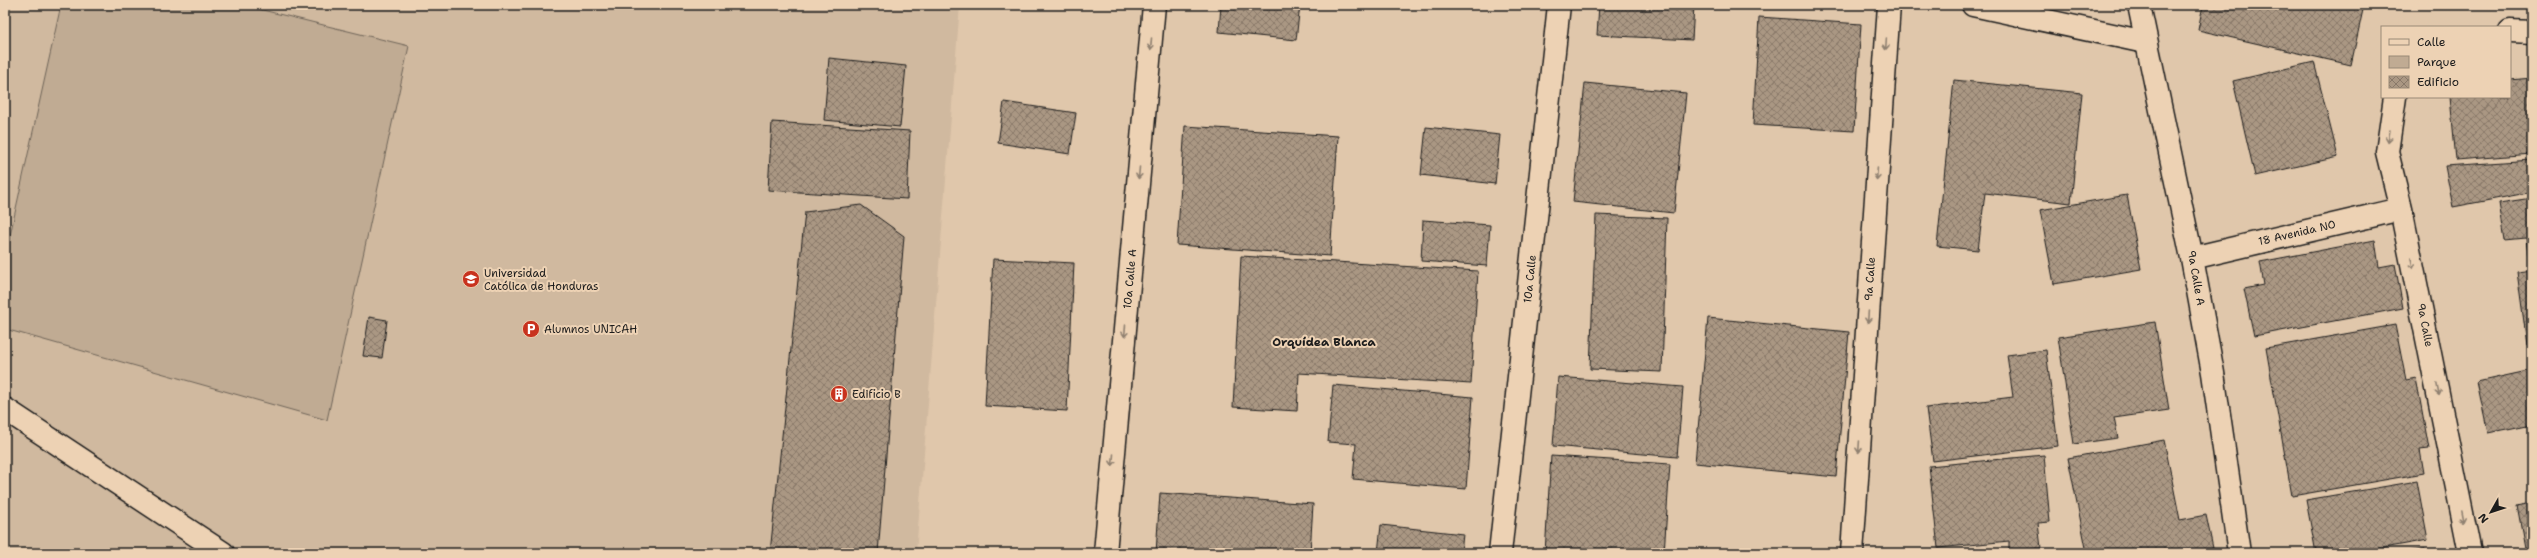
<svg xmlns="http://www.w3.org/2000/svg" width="2537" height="558" font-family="'Shantell Sans',sans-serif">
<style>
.built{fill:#d0b99f}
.green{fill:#c0ab93;stroke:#6e6458}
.building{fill:url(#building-cross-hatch);stroke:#1c1c1c}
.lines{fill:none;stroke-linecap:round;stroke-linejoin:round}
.service-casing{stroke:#1c1c1c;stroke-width:25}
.minor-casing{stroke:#1c1c1c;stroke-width:25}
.service{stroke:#edd2b4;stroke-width:22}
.minor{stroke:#edd2b4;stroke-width:22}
.oneway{stroke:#8f8070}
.labels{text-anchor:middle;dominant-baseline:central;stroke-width:4;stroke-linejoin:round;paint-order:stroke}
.street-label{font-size:11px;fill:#1c1c1c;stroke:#edd2b4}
.poi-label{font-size:11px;fill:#1c1c1c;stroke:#edd2b4;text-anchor:start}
.neighbourhood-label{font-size:12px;font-weight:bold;fill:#1c1c1c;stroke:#edd2b4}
</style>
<defs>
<pattern id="building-cross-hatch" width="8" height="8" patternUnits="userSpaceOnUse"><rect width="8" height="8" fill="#aa9783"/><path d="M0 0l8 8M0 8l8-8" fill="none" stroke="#8a7a6a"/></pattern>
</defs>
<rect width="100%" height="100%" fill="#e0c7ab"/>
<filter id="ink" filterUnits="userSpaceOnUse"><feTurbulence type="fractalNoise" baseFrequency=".025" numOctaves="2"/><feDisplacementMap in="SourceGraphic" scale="8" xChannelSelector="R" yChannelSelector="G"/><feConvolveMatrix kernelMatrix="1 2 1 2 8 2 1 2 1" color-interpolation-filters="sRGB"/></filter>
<g filter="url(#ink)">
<path class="built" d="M5 5H960L916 553H5Z"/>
<path class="green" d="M61 5H242L409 46 327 420 5 329V258Z"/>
<path class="building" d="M1221 5H1300L1296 40 1219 32Z
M1599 5H1694L1692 40 1597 35Z
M2203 5H2364L2351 65 2198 30Z
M1759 17 1861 24 1854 131 1753 125Z
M829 58 906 66 900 127 824 120Z
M2314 62 2338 157 2255 176 2233 81Z
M2532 78V154L2456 160 2450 97H2510V80Z
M1954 80 2082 93 2071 203 1985 193 1978 250 1937 246Z
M1585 83 1686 93 1674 213 1573 202Z
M1004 102 1076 113 1070 154 998 143Z
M772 122 910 131 907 199 768 190Z
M1185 126 1338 136 1330 256 1177 245Z
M1426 127 1500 135 1495 184 1421 175Z
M2532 160V192L2453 207 2445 166Z
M2127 195 2141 269 2054 284 2040 210Z
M2532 198V253H2528L2526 238 2505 240 2499 203Z
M861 205 904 236 878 553H770L805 212Z
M1596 215 1667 218 1662 372 1590 369Z
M1423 220 1490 225 1487 266 1421 261Z
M2375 240 2379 267 2395 264 2403 308 2254 336 2244 289 2264 285 2260 262Z
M1241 256 1478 271 1471 384 1299 373 1297 411 1233 407Z
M993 259 1074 263 1067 411 985 406Z
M2532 270V343L2527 344 2517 272Z
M369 317 387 320 382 358 363 356Z
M1708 318 1849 332 1836 477 1695 463Z
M2155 322 2169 410 2114 418 2118 438 2074 444 2058 337Z
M2395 325 2406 380 2416 378 2429 449 2420 450 2424 473 2292 496 2266 348Z
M2046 350 2058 446 1933 461 1926 408 2013 397 2007 355Z
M2532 370V424L2488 433 2477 382Z
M1558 377 1683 387 1677 457 1553 446Z
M1333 385 1473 397 1466 489 1353 479 1356 444 1328 442Z
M2164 440 2180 520 2206 515 2214 553H2087L2068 458Z
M2044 455 2050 522 2038 523 2041 548 2009 552V541L1938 548 1929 466Z
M1551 456 1670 464 1664 553H1545Z
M2417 481 2428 540 2357 553H2316L2306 500Z
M1160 493 1313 504 1310 553H1156Z
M2532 502V553H2526L2517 505Z
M1381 525 1463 534 1461 553H1378Z
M2425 549 2426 553H2401Z"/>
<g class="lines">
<defs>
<path id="service" d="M5 409 223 553"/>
<path id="minor" d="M1973 5 2145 42
M2139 5 2192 258 2213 373 2239 553
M2510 31 2532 32
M2395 97 2387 152 2401 209 2470 553
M2192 258 2401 209
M1105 553 1154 5
M1500 553 1559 5
M1852 553 1889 5"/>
</defs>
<use href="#service" class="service-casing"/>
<use href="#minor" class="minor-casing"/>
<use href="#service" class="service"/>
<use href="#minor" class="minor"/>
</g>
<defs><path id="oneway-shaft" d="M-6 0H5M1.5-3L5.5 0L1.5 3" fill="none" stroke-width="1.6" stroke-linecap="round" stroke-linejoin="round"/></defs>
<g class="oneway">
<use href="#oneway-shaft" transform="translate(1151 44) rotate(95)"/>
<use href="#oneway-shaft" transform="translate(1886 44) rotate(94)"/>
<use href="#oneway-shaft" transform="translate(2389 136) rotate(99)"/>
<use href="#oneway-shaft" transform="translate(1139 173) rotate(95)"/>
<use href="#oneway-shaft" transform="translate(1877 174) rotate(94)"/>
<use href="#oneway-shaft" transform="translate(2412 263) rotate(79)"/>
<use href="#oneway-shaft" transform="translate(1868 317) rotate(94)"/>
<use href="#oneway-shaft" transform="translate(1125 331) rotate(95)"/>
<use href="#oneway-shaft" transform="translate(2438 390) rotate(79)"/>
<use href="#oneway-shaft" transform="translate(1859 447) rotate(94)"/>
<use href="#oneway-shaft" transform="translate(1113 460) rotate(95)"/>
<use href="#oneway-shaft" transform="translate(2463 517) rotate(79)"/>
</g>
</g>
<defs>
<symbol id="university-disc" viewBox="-11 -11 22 22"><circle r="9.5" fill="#c8321e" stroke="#edd2b4"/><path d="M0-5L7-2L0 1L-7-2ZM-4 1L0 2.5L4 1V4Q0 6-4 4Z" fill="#fff"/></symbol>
<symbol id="parking-disc" viewBox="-11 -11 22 22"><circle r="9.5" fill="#c8321e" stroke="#edd2b4"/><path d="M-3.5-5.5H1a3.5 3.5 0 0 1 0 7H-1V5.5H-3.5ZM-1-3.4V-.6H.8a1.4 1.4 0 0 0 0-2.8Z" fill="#fff"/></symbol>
<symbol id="building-disc" viewBox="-11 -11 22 22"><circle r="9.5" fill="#c8321e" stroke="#edd2b4"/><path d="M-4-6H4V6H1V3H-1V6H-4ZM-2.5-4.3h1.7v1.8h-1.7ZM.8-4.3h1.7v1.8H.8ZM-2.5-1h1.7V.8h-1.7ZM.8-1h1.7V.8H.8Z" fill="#fff"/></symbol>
</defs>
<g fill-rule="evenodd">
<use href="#university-disc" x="461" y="269" width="20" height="20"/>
<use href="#parking-disc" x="521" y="319" width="20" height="20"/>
<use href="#building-disc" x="829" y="384" width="20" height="20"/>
</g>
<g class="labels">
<g class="street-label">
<text transform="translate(2297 233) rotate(-13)">18 Avenida NO</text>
<text transform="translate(2196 278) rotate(80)">9a Calle A</text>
<text transform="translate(1130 279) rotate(-85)">10a Calle A</text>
<text transform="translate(1530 279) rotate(-84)">10a Calle</text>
<text transform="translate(1870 279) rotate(-86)">9a Calle</text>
<text transform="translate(2425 325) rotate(79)">9a Calle</text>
</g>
<g class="poi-label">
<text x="484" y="273">Universidad<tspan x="484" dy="13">Católica de Honduras</tspan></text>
<text x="544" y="329">Alumnos UNICAH</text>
<text x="852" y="394">Edificio B</text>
</g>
<g class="neighbourhood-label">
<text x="1324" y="342">Orquídea Blanca</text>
</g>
</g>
<rect width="2537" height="558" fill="none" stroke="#edd2b4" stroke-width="20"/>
<rect x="10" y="10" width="2517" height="538" fill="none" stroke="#1c1c1c" stroke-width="1.5" filter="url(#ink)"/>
<rect x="2381" y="26" width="130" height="72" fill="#edd2b4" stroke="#998977"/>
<rect x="2389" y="39" width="20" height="6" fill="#edd2b4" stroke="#998977"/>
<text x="2417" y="46" font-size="12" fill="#1c1c1c">Calle</text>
<rect x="2389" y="56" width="20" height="12" fill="#c0ab93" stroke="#998977"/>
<text x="2417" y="66" font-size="12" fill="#1c1c1c">Parque</text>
<rect x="2389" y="76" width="20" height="12" fill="url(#building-cross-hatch)" stroke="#998977"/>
<text x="2417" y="86" font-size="12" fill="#1c1c1c">Edificio</text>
<g transform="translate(2491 512) rotate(231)" stroke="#edd2b4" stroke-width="3" paint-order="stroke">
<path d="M0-3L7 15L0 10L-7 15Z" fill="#1c1c1c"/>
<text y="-6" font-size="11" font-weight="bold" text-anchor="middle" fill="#1c1c1c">N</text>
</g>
</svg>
